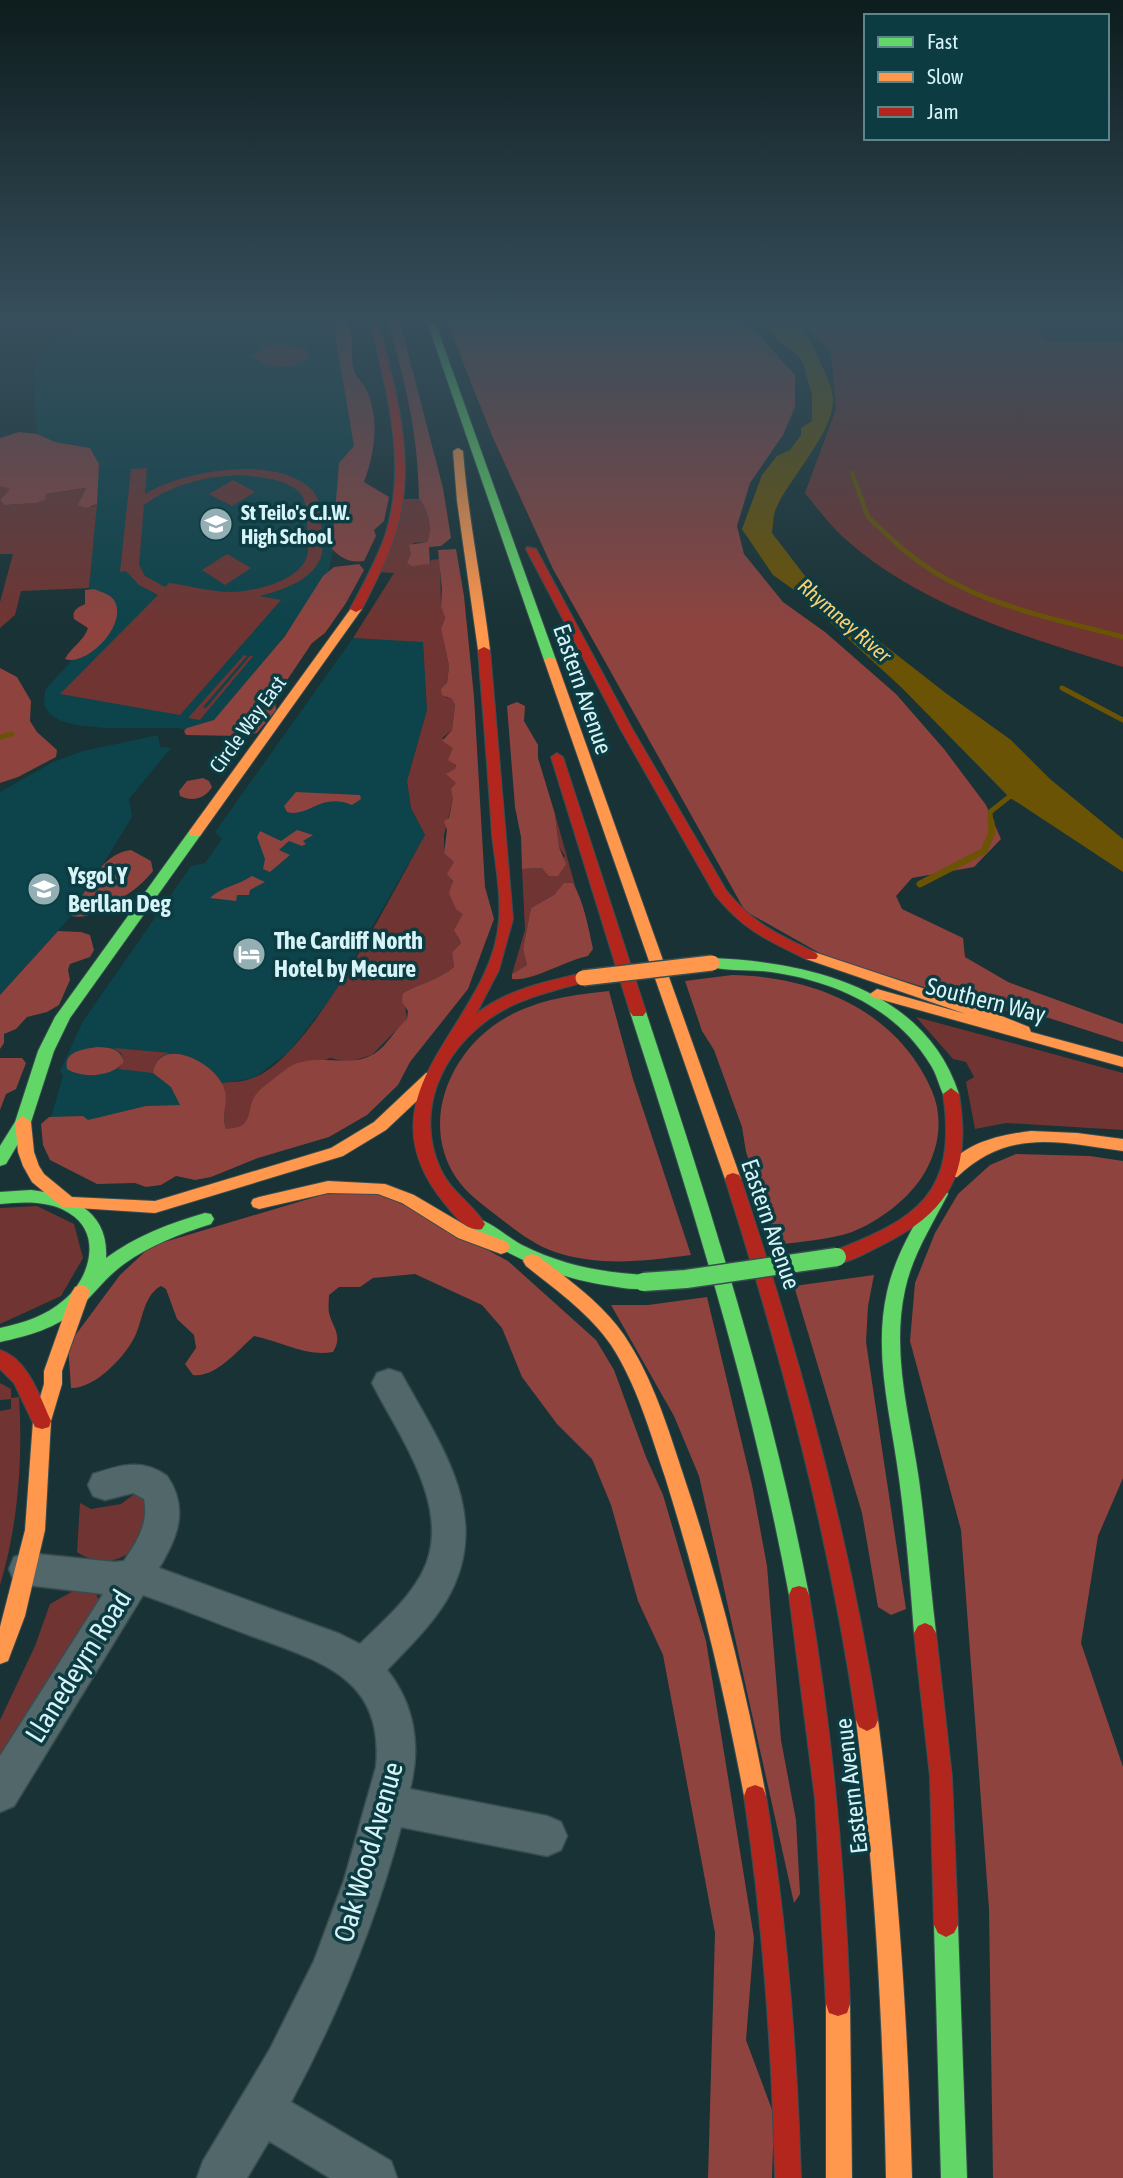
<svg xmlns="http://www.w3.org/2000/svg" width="1123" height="2178" font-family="'Asap Condensed',sans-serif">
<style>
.built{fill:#0d434a}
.green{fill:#703532;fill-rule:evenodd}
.forest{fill:#8e433f}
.water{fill:#6b5305}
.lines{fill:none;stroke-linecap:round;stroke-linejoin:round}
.stream-far2{stroke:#6b5305;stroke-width:4.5}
.stream-far1{stroke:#6b5305;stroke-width:5}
.stream{stroke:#6b5305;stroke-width:7}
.street-casing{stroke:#384d50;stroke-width:3}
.fast-casing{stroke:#384d50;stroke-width:2}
.slow-casing{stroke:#384d50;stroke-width:2}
.jam-casing{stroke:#384d50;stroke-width:2}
.street{fill:#51676a;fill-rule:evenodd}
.fast{fill:#63d668;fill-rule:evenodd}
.slow{fill:#ff974d;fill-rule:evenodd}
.jam{fill:#b3261e;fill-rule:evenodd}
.fast-bridge-casing{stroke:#384d50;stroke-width:21;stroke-linecap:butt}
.slow-bridge-casing{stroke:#384d50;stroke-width:18;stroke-linecap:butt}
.fast-bridge{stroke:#63d668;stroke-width:18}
.slow-bridge{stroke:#ff974d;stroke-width:15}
.labels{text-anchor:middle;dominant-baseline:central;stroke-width:7;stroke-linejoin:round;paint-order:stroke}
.far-poi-label{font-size:21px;font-weight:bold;fill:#d6f3f7;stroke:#0c3b41;text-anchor:start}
.far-water-label{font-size:21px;font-style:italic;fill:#f9d174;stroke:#0c3b41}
.far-street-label{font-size:21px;fill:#d6f3f7;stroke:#0c3b41}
.street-label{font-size:24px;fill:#d6f3f7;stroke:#0c3b41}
.poi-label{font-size:24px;font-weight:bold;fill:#d6f3f7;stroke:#0c3b41;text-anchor:start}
.near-street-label{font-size:28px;fill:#d6f3f7;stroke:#0c3b41}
</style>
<rect width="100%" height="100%" fill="#183235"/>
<path class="built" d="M85 322H334L355 447 326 583 214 725 187 731 179 728H105L76 725 61 721 50 714 44 705 45 690 109 619 89 592 99 464 90 448 55 442 37 434 33 373 40 360H32L34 355Z
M353 638 423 641 427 710 407 781 411 808 425 835 333 995 289 1052 254 1078 219 1084 195 1107 83 1127 50 1121 63 1076 60 1071 83 1021 191 866 205 863 222 839 215 832Z
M158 735 160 747 171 748 129 799 132 817 72 915 0 995V792L53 762 83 751Z"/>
<path class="green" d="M801 322H1021L1049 342H1123V667C1026 637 920 607 843 537 829 524 817 508 805 493L836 409 831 351Z
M283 345 307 349 309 358C292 371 266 369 251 355L268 346Z
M147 468 145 494C184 471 270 455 309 487 320 496 320 508 321 521 321 531 324 544 322 553 317 579 281 591 259 596L281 600 180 715 60 694 158 595 139 585 126 571 120 572 131 469ZM239 475C258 477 286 478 300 493 307 501 306 514 307 524 307 534 310 547 307 556 300 579 265 588 244 591 221 595 193 586 169 583L165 587 145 576 139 565 144 505C173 484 203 477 239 475Z
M233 480 255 492 232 506 209 494Z
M0 486 11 489 0 500 6 505 36 503 46 494 88 488 81 498 92 507 97 504 89 588 21 591 15 615 0 628V602L13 554H0Z
M401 499H419C428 509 433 529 427 542L413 543 430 564 431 560 440 559 441 607 445 616 441 629 449 666 445 697 452 699 455 705 452 730 442 738 454 748 457 783 444 835V852L454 862 452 887 463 914 457 937 461 943 452 952 454 967C442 979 419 984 403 993L407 1019 372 1055 348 1062 330 1058 272 1083 257 1093 248 1121 238 1128 226 1130C221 1114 229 1098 221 1083 231 1082 244 1082 253 1078 311 1058 393 891 425 835L411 808 407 781 427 710 423 642 353 638 394 573 379 572Z
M227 554 251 568 225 585 202 570Z
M244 655 247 656 203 707 206 708 250 656H253L200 720 188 718Z
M555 814 576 889 573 883 531 908 523 949 527 965 512 974 525 930 522 869 542 868 546 871 565 856 559 847Z
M916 1017 1123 1073V1130L1006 1123 975 1129 966 1082 974 1077 966 1062 953 1059Z
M114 1048 170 1053C158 1056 155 1061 153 1073L118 1069 124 1062 121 1053Z
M37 1206 74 1224 83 1258 61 1296 0 1324V1208Z
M0 1383 11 1389V1398L19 1397C23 1459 18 1526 0 1585V1411L11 1409V1399L0 1400Z
M137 1492 154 1505C148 1518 143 1537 135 1547 120 1565 94 1564 77 1552L80 1503 91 1509 121 1504Z
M82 1586 96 1594 100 1604 0 1771V1720L35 1646 50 1604Z"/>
<path class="forest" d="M333 322H347C355 336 350 355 354 370 357 379 365 385 368 393 379 422 375 452 364 482L389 497 384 521 374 530 376 536 364 561C350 563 342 559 332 549L339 463 354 446Z
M388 322H400L443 488 451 538 441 546 429 547 430 564 412 566 407 563 411 554 409 545 427 542C433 529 428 509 419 499 418 432 406 386 388 322Z
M447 322H747L795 375V407L783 435 750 483 737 526 744 554 783 602 825 632 896 694 944 749 986 805 1001 839 974 867 912 878 896 896 902 909 963 938 965 957 1008 982 1123 1024V1042L1049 1018 990 1008 825 956 745 911 553 569 493 438Z
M19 432 37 434 55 442 90 448 99 464 97 504 86 508 78 505 86 488 46 494 45 500 36 503 5 505 0 500 10 489 0 486V438Z
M456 549 464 596 474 697 485 887 494 919 468 989 410 1062 398 1085 367 1115 329 1137 258 1158 211 1177 195 1180 176 1176 161 1185 146 1187 135 1183 97 1184 50 1160 43 1145 41 1124 49 1117 83 1116 88 1120 146 1106 180 1105 171 1087 153 1073C158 1033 219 1063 225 1091 228 1104 221 1116 226 1129 257 1128 244 1109 257 1093 259 1090 287 1068 291 1066 317 1052 349 1069 374 1054 388 1045 395 1029 407 1019L408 1011 402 1002 403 993C419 984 441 979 454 967L452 952 461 943 454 930 463 914 456 909 449 893 453 881 447 874 454 862 444 853 447 830 444 821 449 818 453 798 451 789 456 783 446 774 455 769 456 765 448 760 453 748 442 741 452 730 455 705 452 699 442 695 441 689 447 683 449 666 441 629 445 617 441 607 442 589 438 550Z
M359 564 364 570 346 603 325 633 312 643 275 698 276 710 257 733 238 736 186 735 184 731 187 728 214 720 285 636 323 576 334 567Z
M94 589C101 592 110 594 114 600 129 624 87 667 65 659 71 647 84 641 88 628L74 619C72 610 77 608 85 604V590Z
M0 668 17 677 31 701 30 721 37 732 57 750 56 757 18 777 0 783Z
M517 702 525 706 524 721 538 745V758L555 814 559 847 566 864 558 876H549L542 868 522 869 521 837 515 807 507 706Z
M203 778 209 781 212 787C205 799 192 802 180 796L179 791 187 781Z
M296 792 360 795 361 799 352 805C320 792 309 818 287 812L284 806Z
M297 830 313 835 303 841 306 844 302 846 289 841 279 850 290 855 270 872 263 869 265 859 257 837 260 831 281 841Z
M131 850 151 861 153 871C139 888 127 896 108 905 93 912 89 919 71 916 86 892 100 853 131 850Z
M252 876 265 882 250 890 249 895H237L236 901 210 898C221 887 239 885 252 876Z
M564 883H573C584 903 588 926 593 949L588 956C567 960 531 982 512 979V974L527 965 523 949 531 908 555 894Z
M58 931 81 932 90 935 94 950 90 957 70 964 68 970 70 980 59 1005 47 1012 27 1017 16 1029 4 1034V1043L0 1049V995Z
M732 975C814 976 898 1011 932 1091 944 1119 939 1151 922 1177 906 1201 879 1221 852 1232 829 1240 803 1241 778 1245L746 1152 742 1127 714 1050 702 1031 685 981Z
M609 991 633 1079 691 1255C644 1261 601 1267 555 1252 531 1244 512 1227 492 1212 479 1202 467 1193 457 1179 418 1122 451 1048 507 1017 539 999 573 995 609 991Z
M98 1047C111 1048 120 1048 124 1062 112 1077 83 1079 67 1069 63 1051 84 1049 98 1047Z
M0 1058H22L26 1063 16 1089 6 1094 0 1110Z
M1016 1154 1090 1156 1123 1161V1478L1098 1536 1081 1643 1123 1767V2178H993L989 1909 961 1530 910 1341 915 1283 935 1233 958 1194 990 1165Z
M325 1194H383L508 1261 596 1340 614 1370 646 1457 663 1495 706 1641 754 1938 746 2040 774 2115 772 2178H708L715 1933 663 1655 638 1601 611 1505 592 1459 557 1424 522 1377 502 1328 482 1305 415 1274 373 1278 360 1287H339L329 1295C329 1300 328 1308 329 1313 333 1328 343 1336 333 1352 306 1357 280 1341 254 1336 238 1350 216 1378 193 1375L185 1364 196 1348 194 1335 177 1319 166 1289 161 1286C144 1295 143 1318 136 1334 127 1355 95 1389 71 1388L68 1345 120 1275 151 1246Z
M874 1275 868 1306 866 1342 906 1609 891 1615 878 1607 862 1513 794 1286Z
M707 1297 752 1485 767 1566 781 1740 796 1820 800 1894 794 1903 699 1476 674 1416 611 1305H648Z"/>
<path class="water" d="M760 322C791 322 805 323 818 357 822 368 830 380 832 392 841 427 788 477 775 511 773 518 773 526 772 533L805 576 817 586 838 609 947 694 1011 740 1050 779 1123 839V872L1009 797 901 687 797 592 773 575 742 529 762 475 777 456 790 450 801 435V428L812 421V395L803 363 799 356 780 343Z"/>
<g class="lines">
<path class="stream-far2" d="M852 473 868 517 898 545"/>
<path class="stream-far1" d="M896 543C960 602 1041 615 1123 637
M1062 688 1123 720
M0 737 12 734
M991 824 990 812 1009 797 1019 795"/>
<path class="stream" d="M920 884 984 851 992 832 991 822"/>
<defs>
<path id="street" d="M389 1369 401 1373C441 1446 495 1518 446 1601 430 1627 408 1648 387 1670 415 1705 421 1747 410 1789L547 1816 561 1822 567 1836 561 1850 547 1856 401 1827C375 1924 338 2014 291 2102L391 2161 397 2178H330L269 2141 247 2178H197L203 2161 270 2049 314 1961 344 1880 376 1767C385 1676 318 1661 249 1635 213 1622 178 1607 143 1595L14 1806 0 1812V1756L103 1594 27 1585 14 1581 9 1569 14 1557 27 1553 115 1562 124 1561C137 1541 149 1524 144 1499L133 1493 105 1500 93 1496 88 1485 93 1474C120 1465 142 1458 167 1476 189 1508 178 1537 159 1568L340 1634 360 1644C381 1623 406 1602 421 1575 456 1512 400 1438 372 1383L377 1373Z"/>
<path id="fast" d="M427 322H435L556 660 554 662H546L544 660Z
M195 829 202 833 70 1018 54 1051 31 1122 6 1164 0 1166V1146L15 1122 38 1051 55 1017 190 830Z
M712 958C810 962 925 989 959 1094L951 1100 945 1098C939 1087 937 1074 930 1064 896 1008 834 981 771 972 750 969 727 972 707 966L705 963Z
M638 1007 646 1012C709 1204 771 1396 809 1595L806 1602 799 1604 792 1602 789 1595C752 1396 692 1204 630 1012Z
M940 1188 946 1190 948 1194C932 1225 912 1256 905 1290 891 1354 910 1417 919 1480 926 1531 930 1582 936 1633L932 1640 925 1643 918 1640 914 1633C910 1581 906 1529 899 1478 891 1416 873 1354 887 1292 895 1255 916 1222 934 1190Z
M31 1190C71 1195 109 1211 106 1258 136 1236 170 1223 205 1213L211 1214 214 1219 211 1224C180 1234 150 1245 124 1264 106 1277 94 1294 78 1309 57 1328 28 1336 0 1342V1328C23 1323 46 1316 64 1300 90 1279 103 1233 69 1213 49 1200 22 1202 0 1204V1192Z
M476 1218C493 1223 507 1237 522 1245 561 1265 601 1272 643 1275L649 1277 652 1282 649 1287C638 1291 623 1288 611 1286 559 1279 513 1259 470 1229L467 1224 470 1219Z
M946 1913 954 1917 958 1925 967 2178H941L934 1925 938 1917Z"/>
<path id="slow" d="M458 448 463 451C468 518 482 583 490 650L484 653 478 650 457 501 453 451Z
M352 607 362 609 200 836H190V830Z
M550 657 556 660 741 1179 739 1183H727L725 1179 544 660Z
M811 951 979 1007 1029 1027 1031 1032 1123 1057V1067L872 997 870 994 877 989 966 1014 806 959 804 956Z
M432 1072 440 1077 438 1081 386 1130 343 1156 155 1213 62 1207 32 1182 23 1166 18 1152 15 1122 23 1116 31 1122 34 1152 39 1166 44 1174 72 1197 155 1201 331 1148 374 1122 426 1073Z
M1031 1131 1077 1133 1123 1139V1151C1058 1142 1009 1128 957 1177H945L943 1173C961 1143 999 1135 1031 1131Z
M328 1181 385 1184 414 1195 470 1228 507 1242 510 1247 507 1252 501 1254 458 1238 402 1203 378 1194 328 1193 259 1209 253 1207 251 1203 253 1199 259 1197Z
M532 1254 538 1256C569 1280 602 1303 624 1335 653 1378 668 1428 684 1477 719 1581 746 1688 766 1796L763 1804 755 1807 747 1804 744 1796C724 1688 698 1582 665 1477 650 1432 637 1385 611 1345 589 1313 556 1290 526 1266L523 1261 526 1256Z
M81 1285 87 1287 90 1292 62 1371V1384L51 1421 45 1530 25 1616 8 1661 0 1664V1627L25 1530 33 1421 44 1384V1371L72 1292 75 1287Z
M867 1709 875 1713 878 1720C898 1872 908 2025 912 2178H886C883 2025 875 1872 856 1720L859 1713Z
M838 1992 847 1995 850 2004 852 2178H826V2004L829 1995Z"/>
<path id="jam" d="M370 322H378C396 391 418 465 395 535 387 561 374 585 362 609L356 612 350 609C363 585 376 561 385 536 408 465 387 392 370 322Z
M527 547 536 549 633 730 726 890C753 924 778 934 816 953L818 956 816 959H806C767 940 743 930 715 895L621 730 526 549Z
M484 647 490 650 513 919 499 970 476 1014C505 990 547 981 583 973L590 978 588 981C560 989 533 995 507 1008 448 1039 411 1106 441 1170 451 1192 473 1204 485 1224L482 1229C468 1233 453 1214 445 1204 352 1091 492 1025 499 920 501 892 495 862 492 835 488 773 483 712 478 650Z
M557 753 563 757 646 1012 643 1016H633L630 1012 551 757Z
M951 1088 959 1094C972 1175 949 1213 876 1248 864 1254 844 1266 831 1262L828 1257 831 1252C917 1219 958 1194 943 1094Z
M733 1173 739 1175 741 1179C800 1357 849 1535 878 1720L875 1727 867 1731 859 1727 856 1720C829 1535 782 1357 725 1179L727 1175Z
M0 1350C28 1359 40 1397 51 1421L49 1427 42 1429 35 1427 14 1383 0 1369Z
M799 1586 806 1588 809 1595C832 1731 845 1867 850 2004L847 2013 838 2016 829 2013 826 2004 815 1799 789 1595 792 1588Z
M925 1623 932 1626 936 1633 952 1777 958 1925 954 1933 946 1937 938 1933 934 1925 930 1777 914 1633 918 1626Z
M755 1785 763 1788 766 1796C787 1923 797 2050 801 2178H775C772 2050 763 1923 744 1796L747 1788Z"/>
</defs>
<use href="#street" class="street-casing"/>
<use href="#fast" class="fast-casing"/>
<use href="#slow" class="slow-casing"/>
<use href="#jam" class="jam-casing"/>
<use href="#street" class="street"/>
<use href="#fast" class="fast"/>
<use href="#slow" class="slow"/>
<use href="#jam" class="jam"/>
<defs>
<path id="fast-bridge" d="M643 1282 686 1279 837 1257"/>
<path id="slow-bridge" d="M583 978 712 963"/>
</defs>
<use href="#fast-bridge" class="fast-bridge-casing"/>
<use href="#slow-bridge" class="slow-bridge-casing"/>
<use href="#fast-bridge" class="fast-bridge"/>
<use href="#slow-bridge" class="slow-bridge"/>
</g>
<linearGradient id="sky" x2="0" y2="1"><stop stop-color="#0d1c1d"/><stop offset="0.51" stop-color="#374f5c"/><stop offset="1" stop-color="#374f5c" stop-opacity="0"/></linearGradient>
<rect width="1123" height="627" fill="url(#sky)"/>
<defs>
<symbol id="school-disc" viewBox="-11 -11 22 22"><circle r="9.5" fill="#94afb3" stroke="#0c3b41"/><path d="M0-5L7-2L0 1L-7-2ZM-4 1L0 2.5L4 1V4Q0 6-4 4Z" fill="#fff"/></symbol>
<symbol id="hotel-disc" viewBox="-11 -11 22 22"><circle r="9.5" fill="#94afb3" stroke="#0c3b41"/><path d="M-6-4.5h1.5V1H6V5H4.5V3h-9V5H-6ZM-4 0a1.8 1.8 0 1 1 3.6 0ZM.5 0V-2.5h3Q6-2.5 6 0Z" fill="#fff"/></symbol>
</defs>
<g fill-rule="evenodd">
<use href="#school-disc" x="197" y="505" width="38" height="38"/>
<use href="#school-disc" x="25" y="870" width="38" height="38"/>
<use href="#hotel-disc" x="230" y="935" width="38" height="38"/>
</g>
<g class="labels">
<g class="far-poi-label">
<text x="241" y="512">St Teilo's C.I.W.<tspan x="241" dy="24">High School</tspan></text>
</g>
<g class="far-water-label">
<text transform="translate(845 620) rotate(41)">Rhymney River</text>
</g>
<g class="far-street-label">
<text transform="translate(247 724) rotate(-54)">Circle Way East</text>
</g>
<g class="street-label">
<text transform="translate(583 689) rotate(71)">Eastern Avenue</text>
<text transform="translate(986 1000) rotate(14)">Southern Way</text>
<text transform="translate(771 1224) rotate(71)">Eastern Avenue</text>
<text transform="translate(851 1786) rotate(-97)">Eastern Avenue</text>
</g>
<g class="poi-label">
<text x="68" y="875">Ysgol Y<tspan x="68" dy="28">Berllan Deg</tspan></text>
<text x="274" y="940">The Cardiff North<tspan x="274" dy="28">Hotel by Mecure</tspan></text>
</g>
<g class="near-street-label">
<text transform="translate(78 1666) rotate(-58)">Llanedeyrn Road</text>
<text transform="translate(368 1852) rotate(-74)">Oak Wood Avenue</text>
</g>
</g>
<rect x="864" y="14" width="245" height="126" fill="#0c3b41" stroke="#5d858a" stroke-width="2"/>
<rect x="878" y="37" width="35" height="10" fill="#63d668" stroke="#5d858a" stroke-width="2"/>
<text x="927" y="49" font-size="21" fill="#d6f3f7">Fast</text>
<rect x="878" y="72" width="35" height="10" fill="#ff974d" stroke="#5d858a" stroke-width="2"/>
<text x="927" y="84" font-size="21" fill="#d6f3f7">Slow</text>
<rect x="878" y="107" width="35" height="10" fill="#b3261e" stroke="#5d858a" stroke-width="2"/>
<text x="927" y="119" font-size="21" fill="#d6f3f7">Jam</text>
</svg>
